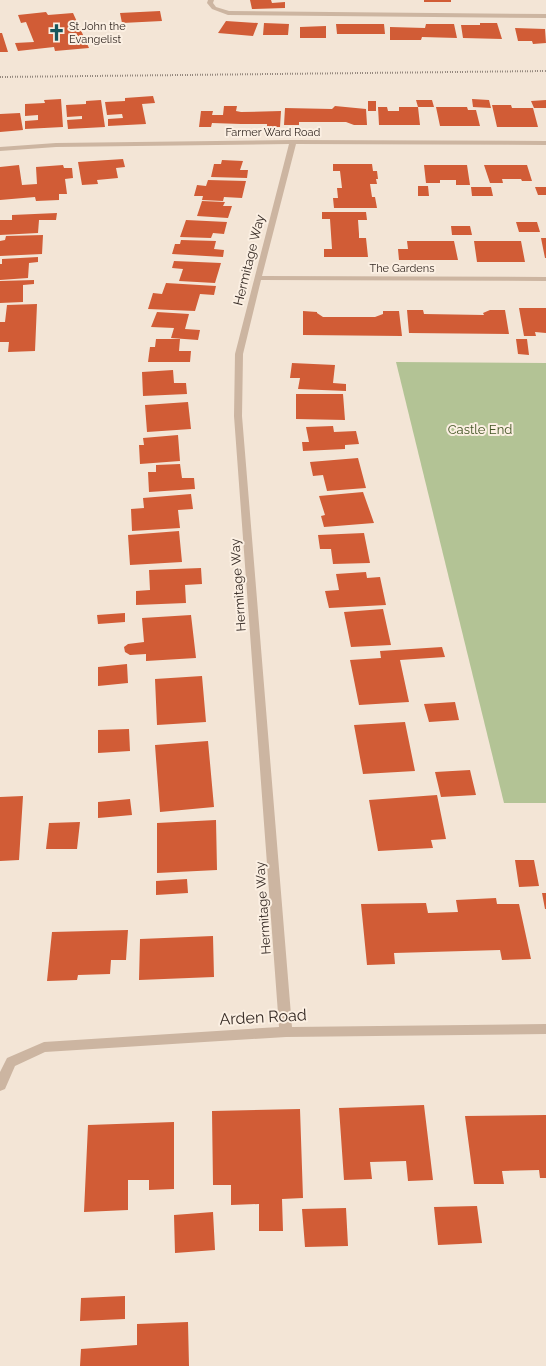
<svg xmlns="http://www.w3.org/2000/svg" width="546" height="1366" font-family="Raleway,sans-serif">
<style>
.green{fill:#b3c395}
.building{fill:#d15c36}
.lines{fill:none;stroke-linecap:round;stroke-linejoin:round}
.minor{fill:#ccb5a1;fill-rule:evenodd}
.rail{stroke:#352a24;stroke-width:2;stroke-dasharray:0.5 2;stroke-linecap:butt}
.labels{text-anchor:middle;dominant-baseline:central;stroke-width:4;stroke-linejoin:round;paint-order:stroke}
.far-poi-label{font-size:11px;fill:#352a24;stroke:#fbefe2;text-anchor:start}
.far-street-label{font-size:11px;fill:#352a24;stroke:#fbefe2}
.street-label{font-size:13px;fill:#352a24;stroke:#fbefe2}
.park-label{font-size:13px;fill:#445526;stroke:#fbefe2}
.near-street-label{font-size:16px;fill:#352a24;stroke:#fbefe2}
</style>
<rect width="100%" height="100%" fill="#f3e5d6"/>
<path class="green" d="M396 362 546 363V803H504Z"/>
<path class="building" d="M250 0H271L272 3 285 2V8L252 9Z
M424 0H451V2H424Z
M160 11 162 21 122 23 120 13Z
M46 12 48 15 73 13 89 48 55 51 54 47 18 51 15 43 34 42 26 22 21 23 18 15Z
M226 21 258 23 253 36 218 33Z
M264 23 289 24 288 35H263Z
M480 23H497L502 39 463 38 461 25H480Z
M336 24H384L385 34H337Z
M426 24H454L457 38 422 37 421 40H390V27L425 28Z
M326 26V38H300V27Z
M515 28 545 29 546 43 533 44 532 41H518Z
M0 33H2L8 52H0Z
M153 96 155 103 142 104 146 124 108 126V119L123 118 122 114 107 115 105 102 125 101V98Z
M61 99 63 127 25 129V121L38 120V115L25 116V104L45 103 44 100Z
M472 99 489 100 491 108 473 107Z
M101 100 105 127 68 129 67 120 82 119V116L67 117 66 105 86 104V101Z
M416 100H432L434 107H418Z
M546 100V108H534L531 101Z
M368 101H376V111H368Z
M492 105H511L512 108H533L538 127H497Z
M224 106H237L236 111 241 112 281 111 280 127H267V124H241L212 123 211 127H199L201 111H213L212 115H223Z
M335 106 366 109 367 125H354L346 122H299V125H284L285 108 332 109Z
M378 107H387L388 111H399V107H418L420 125H379Z
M436 107H467L468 110H476L480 126H440Z
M20 113 23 130 0 132V114Z
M123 159 125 167 116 168 118 178 97 180 98 184 82 185 78 162Z
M222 160 243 161 240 170H248L247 178 211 177 214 164H221Z
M333 164H372L373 171H377L378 179H376L377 184H370L372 197H375L377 208H334L333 198H338L337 188H342L340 171H333Z
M19 165 22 185 37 184 36 167 63 165 64 168H72L73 178 65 179 67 194H59V200L36 201 35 197 0 200V167Z
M424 165H467L470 185H456V180H440V183H426Z
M484 165H527L532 181H522L521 179H502L503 183H490Z
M208 180 246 181 242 198 224 197 223 201 202 200 203 196H194L197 185 206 186Z
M418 186H428L429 196H418Z
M471 187H491L493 196H472Z
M535 187H546V195H538Z
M202 201 225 202 223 206H232L228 218 197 216Z
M322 212H366L367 220H358L359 234V238H366L368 257H324V249H332L330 219H322Z
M57 213 56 220H39L38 233 0 235V220H12V215Z
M186 220 227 222 224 234 213 233 211 238 180 237Z
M516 222H537L540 232H519Z
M451 226H470L472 235H452Z
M43 235 42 254 0 256V241L5 240 6 236Z
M541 238H546V258H545Z
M181 240 216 241 214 249 224 250 223 257 172 254 175 244H180Z
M407 241H454L458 260H399L398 249H408Z
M474 241H521L525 262H477Z
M38 257V262L29 263 28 278 0 280V264H2V259Z
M174 261 221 263 215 283 179 281 183 269 172 268Z
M34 280V284L23 285V302L0 303V281Z
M166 283 216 286 214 295 200 294 195 311 148 309 153 293 162 294Z
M37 304 35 351 8 352 9 342H0V322H5L7 305Z
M519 308H546V333L535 332 536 336H524Z
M407 310H423L424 314 484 315 483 313 490 310H505L509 334 409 333Z
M303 311 317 312V313L323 317H375L383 314V311H399L402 336 303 335Z
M157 312 189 314 185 329 200 330 198 340 171 338 174 328 151 327Z
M156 339H180L179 351H191L190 362H148L150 347H155Z
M516 339H527L529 355 518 354Z
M292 363 335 365 333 383 346 384V391L298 389 300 378H290Z
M173 370 174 383H186L187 394 143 396 142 372Z
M296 394H343L345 420 296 419Z
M188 402 191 429 147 432 145 405Z
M333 426 334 432 356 431 359 444 345 445V449L303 451 302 442H309L306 427Z
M178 435 180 461 140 464 139 445H144L143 438Z
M358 458 366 488 327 491 323 475 313 476 310 462Z
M180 464 182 478H194L195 489 149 492 148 472H156V465Z
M363 492 374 523 324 527 321 516 325 515 319 496Z
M191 494 193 509 178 510 180 528 132 531 131 509 144 508 143 498Z
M179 531 182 562 130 565 128 535Z
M364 533 370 563 333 564 331 549H320L318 535Z
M201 568 202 584 185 585 186 603 136 605V591L150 590 149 570Z
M366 572 367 578 380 577 386 605 329 608 325 591 339 590 336 574Z
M383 609 391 645 351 647 344 612Z
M125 613V622L98 624 97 615Z
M191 615 196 658 146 661V654L130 655 125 652 124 647 128 644 144 642 142 618Z
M442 647 445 657 400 660 409 702 359 705 350 660 381 658 380 651Z
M127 664 128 683 98 686V667Z
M202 676 206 722 157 725 155 679Z
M455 702 459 720 429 722 424 704Z
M405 722 415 771 363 774 354 725Z
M129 729 130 751 98 753V730Z
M208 741 214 807 160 812 155 745Z
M470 770 476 795 441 797 435 772Z
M437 795 446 839 431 840 433 848 378 851 369 800Z
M23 796 19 860 0 861V797Z
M130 799 132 815 98 818V802Z
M216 820 217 870 157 873V823Z
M80 822 77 849H46L49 823Z
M515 860H534L539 886 519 887Z
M187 879 188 893 156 895V881Z
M542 893H546V909H545Z
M496 898 497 904H519L531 959 502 960 500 950 394 953 395 964 367 965 361 904 426 903 428 913 458 912 456 900Z
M128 930 126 960H111L110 974 78 975 77 980 47 981 52 932Z
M213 936 214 977 139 980 140 939Z
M424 1105 433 1180 408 1181 406 1161 370 1162 372 1179 344 1180 339 1108Z
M300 1109 303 1198 282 1199 283 1231H259V1204L231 1205V1185H213L212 1111Z
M546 1115V1178H540L539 1170 502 1171 504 1184H474L465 1116Z
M174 1122V1189L149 1190V1180H128V1210L84 1212 88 1125Z
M477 1206 482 1243 438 1245 434 1207Z
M346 1208 348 1246 305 1247 302 1209Z
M213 1212 215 1250 175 1253 174 1215Z
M125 1296V1319L80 1321 81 1298Z
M188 1322 189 1366H80L81 1349 137 1345V1324Z"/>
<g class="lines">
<path class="minor" d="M208 0H214L213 3 216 7 229 11 546 14V18L228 15 212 9 207 3Z
M293 140 546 141V145L296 144 262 276 546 277V281L261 280 243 354 242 416 292 1027 546 1024V1034L286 1037 45 1052 15 1066 5 1089 0 1091V1072L7 1058 44 1042 279 1027 234 416 235 354 289 144 56 147 0 151V147L56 143Z"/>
<path class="rail" d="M0 77 546 71"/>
</g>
<defs>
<symbol id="church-bare" viewBox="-9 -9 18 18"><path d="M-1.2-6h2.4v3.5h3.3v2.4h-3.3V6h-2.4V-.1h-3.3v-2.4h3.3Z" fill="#17555a" stroke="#fbefe2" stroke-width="2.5" paint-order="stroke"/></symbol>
</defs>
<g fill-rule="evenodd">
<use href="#church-bare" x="44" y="20" width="25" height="25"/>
</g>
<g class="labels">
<g class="far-poi-label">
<text x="69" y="26">St John the<tspan x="69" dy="13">Evangelist</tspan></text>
</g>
<g class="far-street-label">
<text x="273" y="132">Farmer Ward Road</text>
<text x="402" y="268">The Gardens</text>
</g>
<g class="street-label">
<text transform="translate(249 260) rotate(-76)">Hermitage Way</text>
<text transform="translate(238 585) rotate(-94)">Hermitage Way</text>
<text transform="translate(263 908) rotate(-94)">Hermitage Way</text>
</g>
<g class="park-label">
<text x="480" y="429">Castle End</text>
</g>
<g class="near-street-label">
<text transform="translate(263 1017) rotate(-3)">Arden Road</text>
</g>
</g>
</svg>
